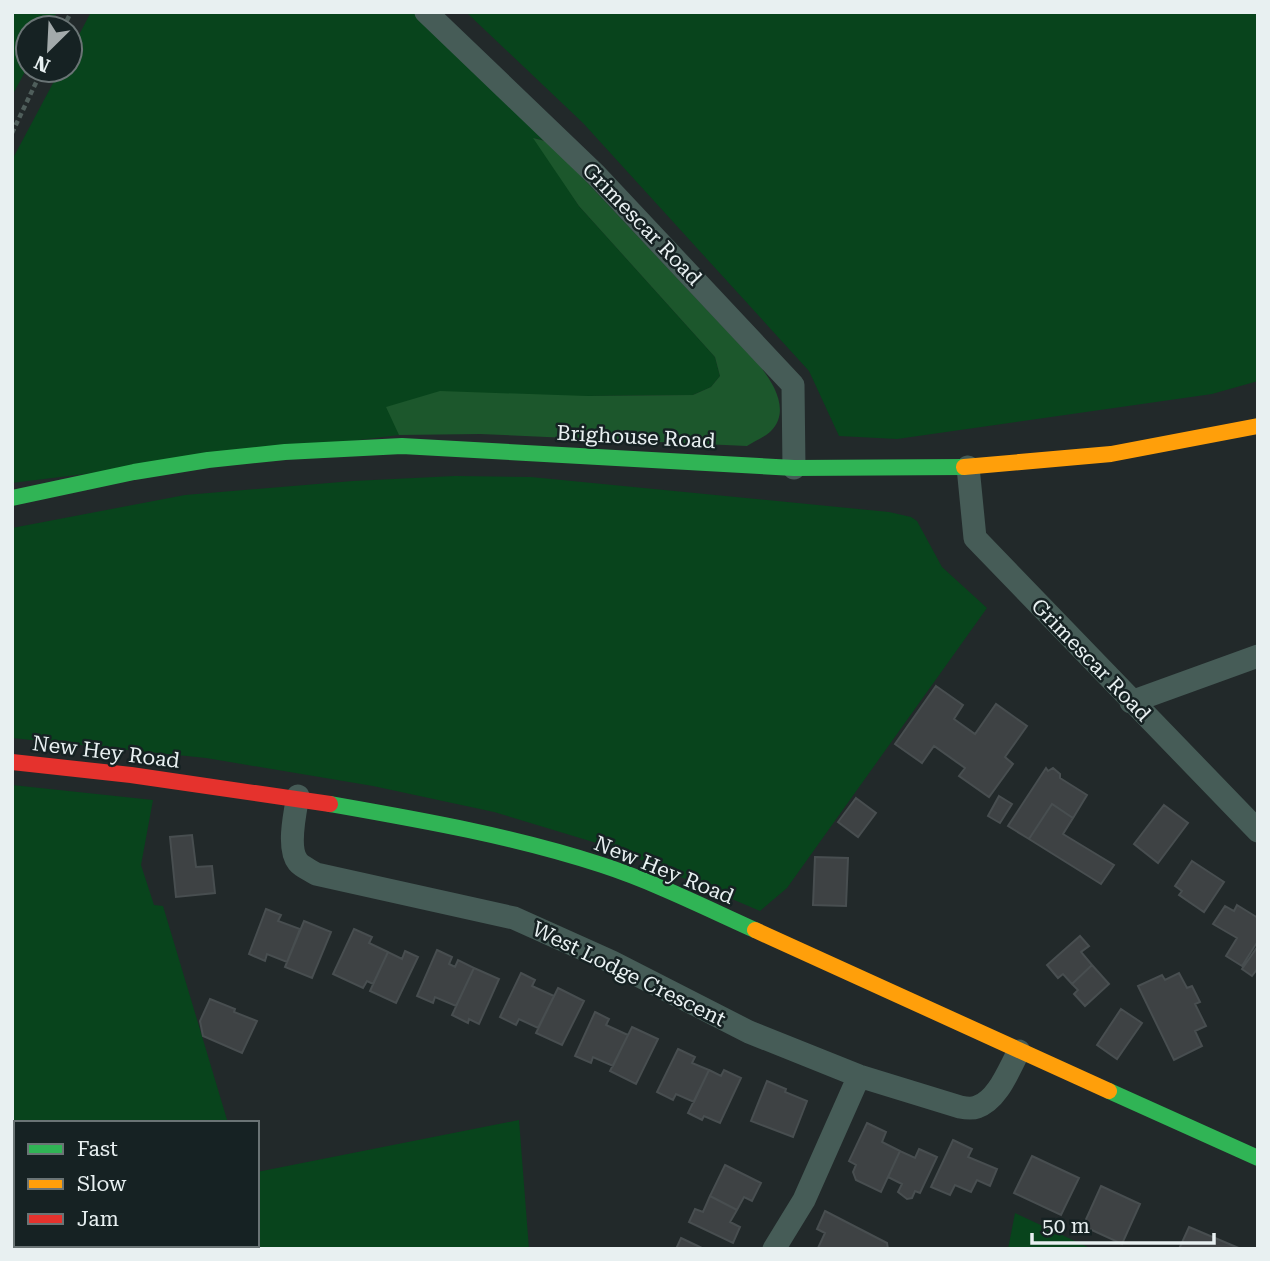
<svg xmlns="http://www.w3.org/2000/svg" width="1270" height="1261" font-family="'Roboto Serif',serif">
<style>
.green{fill:#08441c}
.forest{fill:#1c572c}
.building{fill:#3e4244;stroke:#484e50;stroke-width:2}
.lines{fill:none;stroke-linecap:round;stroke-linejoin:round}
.path{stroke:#4f5e5b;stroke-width:4.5;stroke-dasharray:5 3.5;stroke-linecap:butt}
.street{stroke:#465c57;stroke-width:23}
.fast{stroke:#30b455;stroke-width:16}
.slow{stroke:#ff9f0a;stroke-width:16}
.jam{stroke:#e5322d;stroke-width:16}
.labels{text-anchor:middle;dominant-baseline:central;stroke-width:5;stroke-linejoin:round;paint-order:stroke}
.street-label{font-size:21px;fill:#e8f0f1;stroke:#162223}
</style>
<rect width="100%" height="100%" fill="#22292a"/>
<path class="green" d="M12 12H57L48 28H28V66L12 96Z
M91 12H417L549 142 535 138 579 206 715 357 720 376 711 387 693 395 587 396 399 435 12 483V160L60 70H70V52Z
M466 12H1258V381L1212 394 897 439 839 436 809 371 583 123Z
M455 476 531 477 889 512 911 517 917 521 942 567 987 608 787 888 760 911 613 848 494 812 373 786 206 758 12 738V528L185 495 353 481Z
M12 785 153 800 141 865 154 905 163 906 228 1123H16V1245H257V1172L519 1120 529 1249H12Z
M1015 1213 1092 1249H1008Z"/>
<path class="forest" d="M533 138 549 142 759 365C773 382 791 411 771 431 765 437 755 441 747 446L480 434 399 435 386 407 440 391 587 396 693 395 711 387 720 376 715 357 579 206Z"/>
<path class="building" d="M936 686 963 705 954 719 975 734 996 704 1027 726 1005 757 1013 764 989 797 959 776 965 768 934 746 922 763 895 744Z
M1046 768 1048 771 1053 768 1060 774V778L1087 795 1073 818 1052 804 1029 839 1008 826Z
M999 796 1012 804 1000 823 988 816Z
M856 798 876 813 858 837 838 822Z
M1052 804 1073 818 1063 834 1114 865 1101 884 1029 839Z
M1164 805 1188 823 1158 863 1134 844Z
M192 835 196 867 212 866 215 893 176 897 170 837Z
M815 857 848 858 846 906 813 905Z
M1192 861 1224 882 1204 912 1179 895 1182 891 1175 886Z
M1237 905 1258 918V941L1242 966 1226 956 1237 938 1213 924 1225 906 1234 911Z
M266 909 281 915 278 921 300 929 287 962 267 954 265 961 249 954Z
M304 921 331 932 312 978 285 967Z
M354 929 372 937 369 943 388 952 373 984 367 981 363 988 333 974Z
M1080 936 1089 946 1081 952 1092 965 1072 984 1063 974 1058 978 1047 965Z
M1258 946V968L1252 976 1242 969Z
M437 950 452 957 449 964 455 967 458 960 474 968 456 1006 435 997 433 1003 417 996Z
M405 951 418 957 396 1003 370 991 388 952 402 959Z
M1092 965 1109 984 1085 1006 1074 994 1078 990 1072 984Z
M474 968 499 979 479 1024 469 1019 468 1023 452 1015Z
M521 973 535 980 532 986 554 996 538 1028 519 1019 516 1025 500 1017Z
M1179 973 1187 988 1192 986 1200 1002 1195 1004 1206 1026 1195 1031 1202 1046 1174 1060 1138 986 1162 975 1165 980Z
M558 988 584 1001 562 1045 536 1033Z
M210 999 235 1009 234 1012 257 1021 242 1053 203 1036 200 1021Z
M1121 1009 1142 1023 1117 1059 1097 1045Z
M595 1012 609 1019 606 1025 628 1035 613 1066 593 1057 591 1063 575 1056Z
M632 1027 658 1039 636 1084 610 1071Z
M678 1049 695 1057 692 1063 709 1070 694 1102 676 1094 673 1100 657 1092Z
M709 1070 721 1076 724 1070 741 1078 720 1123 704 1116 702 1120 688 1113Z
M767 1081 786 1089 785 1092 807 1101 793 1137 751 1121Z
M867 1123 886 1132 882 1142 900 1151 881 1192 856 1180 853 1172 856 1165 849 1161Z
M953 1140 972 1149 968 1157 997 1169 990 1186 977 1180 971 1192 955 1185 950 1195 931 1187Z
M919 1149 937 1157 920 1193 915 1191 912 1198 907 1199 898 1192 902 1184 888 1177 900 1151 915 1158Z
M1032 1156 1079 1178 1061 1215 1014 1193Z
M725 1165 761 1183 752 1201 744 1197 737 1210 710 1196Z
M1101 1186 1140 1204 1122 1244 1083 1226Z
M710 1196 737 1210 730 1222 740 1227 733 1243 689 1222 695 1209 703 1212Z
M825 1211 887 1243 888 1249 818 1248 825 1233 817 1229Z
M1189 1227 1241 1249H1179Z
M681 1238 704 1249H676Z"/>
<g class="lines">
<path class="path" d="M63 28 71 12
M12 133 42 70"/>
<path class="street" d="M426 12 596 175 793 385 794 468
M968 467 975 538 1258 831
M1131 702 1258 656
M298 796C295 812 287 849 298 862 302 867 310 870 316 874L514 918 612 962 749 1032 859 1076 960 1107C965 1108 972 1109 977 1107 998 1100 1009 1069 1019 1051
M774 1249 804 1200 859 1076"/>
<path class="fast" d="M12 498 134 472 208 460 285 452 402 446 794 468 964 467
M330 804C421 820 513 836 602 865 654 882 704 907 755 930
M1109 1091 1258 1158"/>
<path class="slow" d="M964 467 1111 454 1258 426
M755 930 1109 1091"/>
<path class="jam" d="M12 762 131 775 330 804"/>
</g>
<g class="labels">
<g class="street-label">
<text transform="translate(642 224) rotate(46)">Grimescar Road</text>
<text transform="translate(636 437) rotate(3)">Brighouse Road</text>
<text transform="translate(1091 660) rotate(46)">Grimescar Road</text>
<text transform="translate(106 752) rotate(7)">New Hey Road</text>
<text transform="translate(664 870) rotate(22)">New Hey Road</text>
<text transform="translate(629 974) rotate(26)">West Lodge Crescent</text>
</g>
</g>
<rect width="1270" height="1261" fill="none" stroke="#e8f0f1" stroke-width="28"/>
<rect x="14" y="1121" width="245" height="126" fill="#162223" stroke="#6a7475" stroke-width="2"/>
<rect x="28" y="1144" width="35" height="10" fill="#30b455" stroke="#6a7475" stroke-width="2"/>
<text x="77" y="1156" font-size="21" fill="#e8f0f1">Fast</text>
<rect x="28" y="1179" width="35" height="10" fill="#ff9f0a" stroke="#6a7475" stroke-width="2"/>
<text x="77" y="1191" font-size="21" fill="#e8f0f1">Slow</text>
<rect x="28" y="1214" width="35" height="10" fill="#e5322d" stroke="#6a7475" stroke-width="2"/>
<text x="77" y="1226" font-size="21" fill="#e8f0f1">Jam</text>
<g transform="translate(49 49) rotate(204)"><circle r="33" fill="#162223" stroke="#6a7475" stroke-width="2"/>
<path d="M0-5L12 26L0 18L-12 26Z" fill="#a3aaab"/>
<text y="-10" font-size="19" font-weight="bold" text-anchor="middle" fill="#e8f0f1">N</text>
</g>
<path d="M1032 1233v10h182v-10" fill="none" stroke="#e8f0f1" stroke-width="3.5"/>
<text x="1042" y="1233" font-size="21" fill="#e8f0f1" stroke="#162223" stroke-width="5" paint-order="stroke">50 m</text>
</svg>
